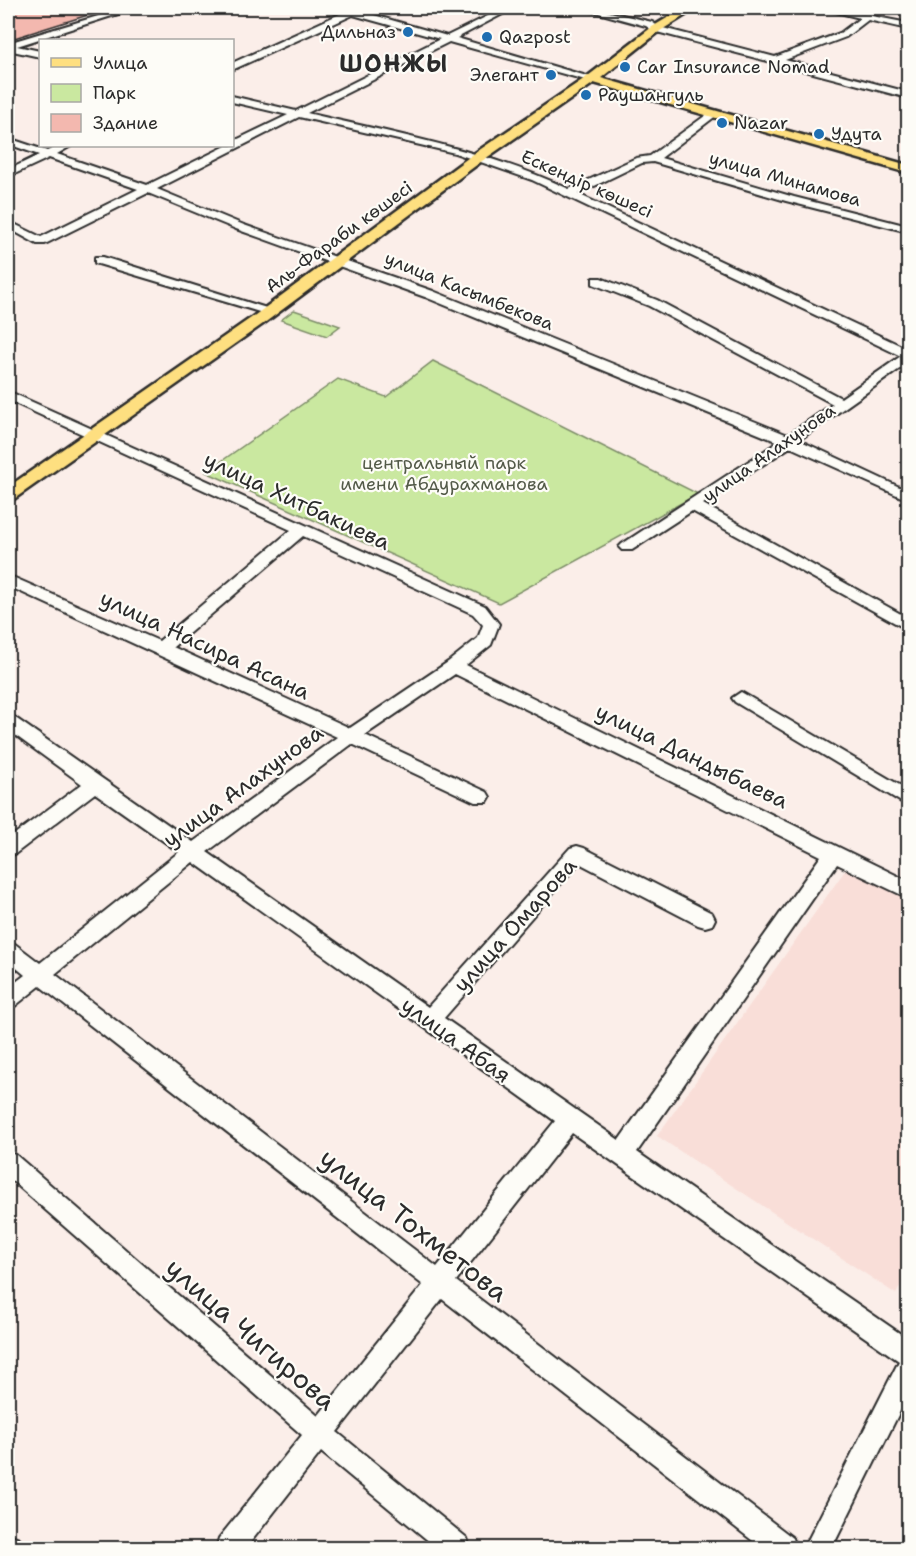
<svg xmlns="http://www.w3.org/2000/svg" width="916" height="1556" font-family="'Shantell Sans',sans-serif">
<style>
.built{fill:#f9ded8}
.green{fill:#cae8a0;stroke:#7a8a66;stroke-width:1.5}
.building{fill:#f3b8af;stroke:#2b2b2b;stroke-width:1.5}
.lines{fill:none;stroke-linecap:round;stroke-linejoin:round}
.minor-casing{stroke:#2b2b2b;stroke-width:4}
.major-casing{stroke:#2b2b2b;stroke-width:5}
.minor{fill:#fdfcf7;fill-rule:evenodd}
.major{fill:#fedf80;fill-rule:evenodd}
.poi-dot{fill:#1f6fb2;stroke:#fdfcf7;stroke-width:2}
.labels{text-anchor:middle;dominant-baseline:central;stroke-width:4.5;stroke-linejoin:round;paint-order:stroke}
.far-poi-label{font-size:18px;fill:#2b2b2b;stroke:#fdfcf7;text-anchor:start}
.far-street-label{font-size:18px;fill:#2b2b2b;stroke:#fdfcf7}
.far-park-label{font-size:18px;fill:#535a48;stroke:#fdfcf7}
.street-label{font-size:22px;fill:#2b2b2b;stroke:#fdfcf7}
.far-district-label{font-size:24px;font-weight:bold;letter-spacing:1.5px;fill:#2b2b2b;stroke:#fdfcf7}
.near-street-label{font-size:27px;fill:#2b2b2b;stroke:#fdfcf7}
</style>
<rect width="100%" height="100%" fill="#fbeee9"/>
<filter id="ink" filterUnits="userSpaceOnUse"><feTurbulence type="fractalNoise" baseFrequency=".0167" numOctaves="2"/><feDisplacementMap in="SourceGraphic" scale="12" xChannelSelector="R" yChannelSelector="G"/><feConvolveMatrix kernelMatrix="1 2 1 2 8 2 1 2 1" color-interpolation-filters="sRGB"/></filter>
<g filter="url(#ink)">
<path class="built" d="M846 869 908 899V1272L896 1294 657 1136Z"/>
<path class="green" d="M294 310 340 326 327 336 281 320Z
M433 361 698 494 499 603 206 472 338 379 386 397Z"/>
<path class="building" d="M8 8H104V10L8 40Z"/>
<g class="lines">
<defs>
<path id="minor" d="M125 8H137L17 46 40 51V57L8 50V43Z
M334 8H357L360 11 447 36 504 8H514L457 38 597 79 589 81 449 42 307 113C396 134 486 150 569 189L636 158 650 156 713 110 718 113 717 115 661 158 794 197 908 226V232L786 201 653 162 642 163 578 194 908 349V363L799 440 908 491V500L790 447 703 504 908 618V630L692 511 632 550H622L619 547 622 544 778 442 425 297 236 229 148 193 45 244H37L8 228V221L41 237 138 189 49 158 8 177V170L39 155 8 144V138L47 151 59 146H71L57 154 147 185 226 146H232V142L288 115 232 102V96L296 111 440 39 353 15 232 70V63L344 12ZM299 117 455 153 532 180 901 356 841 398 657 300 601 278H593V284L649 306 833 404 788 435 433 291 244 225 157 189Z
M580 8H593L652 22 659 27 775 57 840 33 860 18 820 8 864 14 870 8H879L872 16 908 23V29L868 20 846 37 785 60 908 92V98L653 31 646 26Z
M95 257H103L276 311 270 315 266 314 95 263Z
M8 391 485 606 499 624 491 645 466 665 908 881V898L837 864 637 1152 908 1339V1395L832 1548H804L899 1361 572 1133 456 1281 793 1538 796 1548H762L442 1299 337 1432 467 1538 470 1548H437L321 1452 246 1548H216L219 1538 302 1435 8 1177V1153L16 1155 318 1416 423 1285 40 986 15 1006 8 1009V988L25 975 8 961V942L15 944 40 963 179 852 95 793 15 854 8 856V839L82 784 8 730V715L14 717 193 842 337 737 8 586V575L159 641 291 530 8 400ZM303 536 473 614 483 625 478 638 448 662 350 728 173 647ZM455 674 821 856 619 1140 444 1018 579 863 698 925 705 927 712 925 715 919 712 913 584 848 577 846 570 848 428 1007 207 852 352 744 475 802H487L490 797 487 792 365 735ZM193 862 555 1121 437 1267 55 974Z
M741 692 908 790V806L735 702 732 698Z
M8 1534 19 1538 22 1548H8Z"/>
<path id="major" d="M684 8H697L660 31 601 78 908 165V173L594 83 482 161 263 324 14 499 8 500V487L251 318 472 155 588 76 652 27Z"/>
</defs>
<use href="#minor" class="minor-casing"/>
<use href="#major" class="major-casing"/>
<use href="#minor" class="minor"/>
<use href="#major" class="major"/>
</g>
</g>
<g class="poi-dot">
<circle cx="408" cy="32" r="6"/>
<circle cx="487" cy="37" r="6"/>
<circle cx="625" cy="67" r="6"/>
<circle cx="551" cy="75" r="6"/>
<circle cx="586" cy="95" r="6"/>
<circle cx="722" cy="123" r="6"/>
<circle cx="819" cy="134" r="6"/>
</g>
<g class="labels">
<g class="far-poi-label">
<text x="396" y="32" text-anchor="end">Дильназ</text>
<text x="499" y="37">Qazpost</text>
<text x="637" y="67">Car Insurance Nomad</text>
<text x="539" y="75" text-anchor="end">Элегант</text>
<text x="598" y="95">Раушангуль</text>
<text x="734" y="123">Nazar</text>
<text x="831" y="134">Удута</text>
</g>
<g class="far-street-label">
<text transform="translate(785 179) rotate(16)">улица Минамова</text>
<text transform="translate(587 184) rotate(24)">Ескендір көшесі</text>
<text transform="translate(339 237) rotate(-36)">Аль-Фараби көшесі</text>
<text transform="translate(469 291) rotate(22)">улица Касымбекова</text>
<text transform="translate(769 453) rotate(-35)">улица Алахунова</text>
</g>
<g class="far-park-label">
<text x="444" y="463">центральный парк<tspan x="444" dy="21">имени Абдурахманова</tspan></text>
</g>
<g class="street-label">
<text transform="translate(297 501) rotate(25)">улица Хитбакиева</text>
<text transform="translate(205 645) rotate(25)">улица Насира Асана</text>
<text transform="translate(692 756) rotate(26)">улица Дандыбаева</text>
<text transform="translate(243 786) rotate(-36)">улица Алахунова</text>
<text transform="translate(515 925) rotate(-48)">улица Омарова</text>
<text transform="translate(456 1040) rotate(36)">улица Абая</text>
</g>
<g class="far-district-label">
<text x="394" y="64">ШОНЖЫ</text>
</g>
<g class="near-street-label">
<text transform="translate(414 1225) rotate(38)">улица Тохметова</text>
<text transform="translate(251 1334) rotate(41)">улица Чигирова</text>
</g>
</g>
<rect width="916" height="1556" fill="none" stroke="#fdfcf7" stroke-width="30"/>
<rect x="15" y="15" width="886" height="1526" fill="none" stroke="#2b2b2b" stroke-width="2" filter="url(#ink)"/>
<rect x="39" y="39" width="195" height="108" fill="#fdfcf7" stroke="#a9a8a5" stroke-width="1.5"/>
<rect x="51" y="58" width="30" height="9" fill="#fedf80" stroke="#a9a8a5" stroke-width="1.5"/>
<text x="93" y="69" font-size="18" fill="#2b2b2b">Улица</text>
<rect x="51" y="84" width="30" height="18" fill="#cae8a0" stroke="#a9a8a5" stroke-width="1.5"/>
<text x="93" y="99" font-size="18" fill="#2b2b2b">Парк</text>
<rect x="51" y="114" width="30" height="18" fill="#f3b8af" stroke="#a9a8a5" stroke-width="1.5"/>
<text x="93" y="129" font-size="18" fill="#2b2b2b">Здание</text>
</svg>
